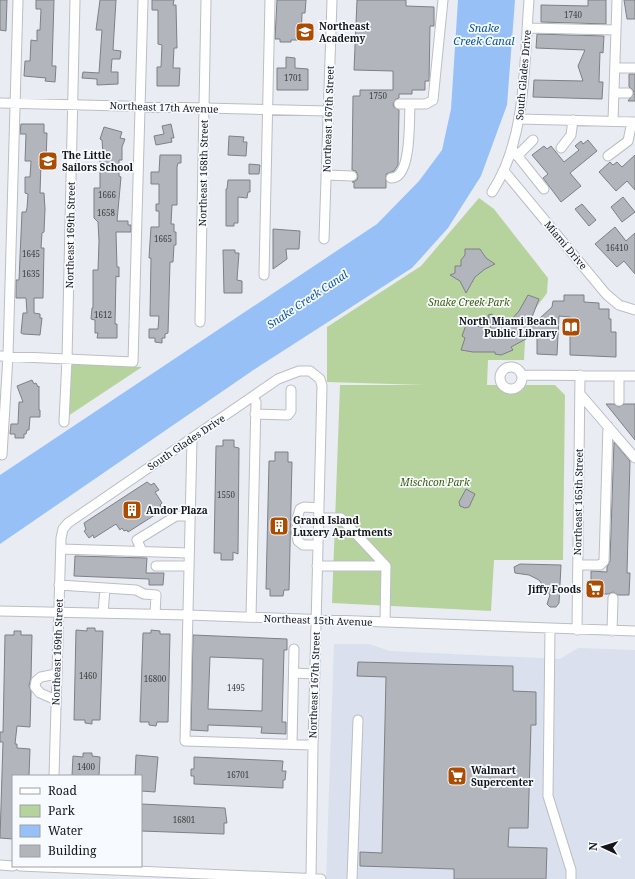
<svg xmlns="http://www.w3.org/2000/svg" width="635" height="879" font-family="'Noto Serif',serif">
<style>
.built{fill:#dae0ed}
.green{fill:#b7d39d}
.water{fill:#97c1f6}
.building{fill:#b2b5bb;stroke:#7d8085;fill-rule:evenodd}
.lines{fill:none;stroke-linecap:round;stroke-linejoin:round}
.minor-casing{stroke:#bbbec4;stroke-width:11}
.minor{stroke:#fff;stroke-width:9}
.labels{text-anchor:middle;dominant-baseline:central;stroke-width:3.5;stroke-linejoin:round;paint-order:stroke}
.number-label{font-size:8px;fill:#3c3e41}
.poi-label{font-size:10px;font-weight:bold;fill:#151618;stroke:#f7faff;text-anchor:start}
.street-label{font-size:10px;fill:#151618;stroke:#f7faff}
.park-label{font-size:10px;font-style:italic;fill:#3c5c08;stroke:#f7faff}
.water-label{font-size:11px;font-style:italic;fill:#07539f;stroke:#f7faff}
</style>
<rect width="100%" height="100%" fill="#e9ecf3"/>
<path class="built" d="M334 644H369L390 651 560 659 578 648 635 650V879H326Z"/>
<path class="green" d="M479 198 494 209 548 278 547 293 526 321 524 360H488L487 385H555L565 395 563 560H494L491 611 332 603 340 385H424L327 382V327L421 266Z
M70 363 142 367 68 416Z"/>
<path class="water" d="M458 0H515L507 105 481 176 448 228 412 268 258 367 0 544V475L377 224 419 181 442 150 451 109Z"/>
<path class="building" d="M0 0H7L6 31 0 30Z
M36 0H54L52 66H56L55 82 45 81 46 78 24 76 25 61H30L31 40 37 41V30H40L41 9H36Z
M100 0H116L113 50 121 51 120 59H112L111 72H118V84L97 85V79L82 78 83 72 99 73 102 30H96Z
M152 0H174L173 5H176L177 48H174L173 68H180L179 86H157V67H161L162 45 158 44V10H152Z
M277 0H306L305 13H302L301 40H291V42H280V39H275Z
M357 0H406V6L434 7V26H430L429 81H425V90H412V94H399V98L396 99 393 104 394 107 399 110 398 165 394 171 386 174V188H354V182H352L357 180 358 176 356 171 352 170 353 96H360V90H393V71L354 70Z
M588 0H606V24L541 22V5L588 6Z
M624 0H635V19H627Z
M537 34 604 36 603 53 600 52 599 82H603L602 99 533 97 534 80 583 81 578 66 585 50 536 48Z
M286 57 295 58V68L308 69V90H277V68H286Z
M629 74H635V101H628L634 93 633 90 629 87Z
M21 124H44V133H47L46 163H41L40 193H44L45 209 44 232 42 233 41 248H44L43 298H34V313L40 314V318H42L40 335 23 334 21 333 23 313H27L26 298H16V280H19L22 212H26L27 208 28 194 25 193V177H30L31 161H25L26 134H20Z
M171 124 174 138H171L172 142 156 145 154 136 164 134 162 126Z
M104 127 122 132 120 138 125 139 122 147V160H119V176L121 177 117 221H128V225H131V232H116L117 267H119V277L116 276 115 324H117V338H97L98 333H95V320L91 319 92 308H93V270H98L99 241 98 222 94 218V188H100V154H103L102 140 100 139Z
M229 136 244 137 243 142H247L246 156 228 155Z
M588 140 597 151 570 173 581 186 561 202 543 178 548 174 532 155 544 146 547 149 551 146 564 162 579 150 575 146 581 141 583 144Z
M160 155H181V163H178L177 167V205H172L171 224H174V232H176V245H174L173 262H170L168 333 165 334V338H162V343L155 342V338H149V329H158L159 316H150L151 258H149L151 227H159V211H156V204H159V184H151V172H159Z
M635 155V190L627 181 616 191 599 172 610 162 613 165 617 162 622 167Z
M249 164 260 165 259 174H249Z
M228 180H250V192H248L247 198 238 197V223H234V226H226V189H227Z
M623 197 635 212 622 222 611 207Z
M582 204 596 220 589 226 575 209Z
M615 227 626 241 635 233V274L624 261 617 267 595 244Z
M273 229 300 231 299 249H286L287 259 273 269Z
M465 249H480L486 258 495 264 485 269 475 277 466 293 460 281 450 275 455 273V266H461V260L465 255Z
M223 250H235V253H239L237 280 242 281V293H224Z
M528 295 539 299 527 330 552 307 553 301H564V295H584V302L599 303V309H609V319H611V332H616V357L570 355V317L559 316 557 355 537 354V333L511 347 513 350 501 355 495 354V352H473L461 350 465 338 462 336 466 325 491 328 488 315 492 314 497 328 510 321 519 311Z
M32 380 34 384 36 383 38 387 39 386V410H40V417H30L29 430H27L26 434H24V438H15V434H10L11 424H18L19 402H23L17 386Z
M606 404H614L619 407 624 404H635V440Z
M223 440H234V447L239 448 238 554 233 552V560H221V553H214L216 446H223Z
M614 442 630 461 627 573H630L629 595H618L613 592 608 594H591V571L607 572V567L610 561Z
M275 452H288V462H292L289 590H284L283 596H270V589H266L269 461H275Z
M147 482 151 485 154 483 159 490 155 492 162 503 160 505 162 508 161 511 128 532 127 530 124 531 122 528 120 530 116 524 94 538 93 535 89 538 84 531 86 530 84 523Z
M466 489 475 494 469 507 465 508 460 506 459 502Z
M75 556 147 558 146 573H164L163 585H149V579L74 576Z
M520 564 561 565 559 603 556 607H550L547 604 550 595 539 580 529 575 515 573 514 567Z
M87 628H95V631H103L100 720H92V724L85 723V720H74L76 630 87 631Z
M151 630 160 631V634H170L168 722H157L156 726 149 725V722H140L143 633H151Z
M14 631H21V635H32L31 678 29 686 31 691 30 727 17 726 15 744H17V748L30 749 29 776H13V839L0 838 3 742H0V732H3L5 635H14Z
M193 635 287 639V650H284L282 722H286V734L261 733 262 727 208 725V731L191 730ZM210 657 263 659 262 711 208 709Z
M358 662 513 666V691L536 692V725H531L528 828H509L508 847 547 848 546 879H454V869L360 866V852L382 853 386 677 357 676Z
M83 753H92V756L100 757 99 776H72L73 756 83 757Z
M136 755 158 757 155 792 141 791V776H135Z
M194 757 283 761 282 771H286L285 780H283V788L194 784V776H191V769H194Z
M141 804 225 808 227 823H224V834L141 831Z"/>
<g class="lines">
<defs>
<path id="minor" d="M527 28 616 30
M615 68H635
M614 93H628
M0 103 328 111
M399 104H410
M520 119 635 122
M613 121 617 0
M561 148 571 135 573 120
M512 149 544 189
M517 156 533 140
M608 156 628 141 632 122
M504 171 606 294 619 305 635 310
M326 175 352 176
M391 178C412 179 409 119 410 104H426L433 100 443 0
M492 192C527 139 524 62 529 0
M324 239 332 0
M264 275 270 0
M200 322 206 0
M0 356 133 362 143 0
M500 378a11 11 0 1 1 22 0a11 11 0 1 1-22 0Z
M522 375 635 376
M580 394 635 458
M619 401V376
M255 414 288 415 291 411V390
M64 422 67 359 75 0
M192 439 185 741 313 745
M2 455 8 356 18 0
M296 522 300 509 304 507 319 508
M296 529 298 541 303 545H318
M61 549 189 553
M142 551 137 540 176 516H190
M578 565H600L604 561 608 426
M156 566H189
M317 566H386L341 518H319
M59 585 136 590 144 594 156 595 155 614
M0 611 188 615 635 631
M103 613 105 588
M251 617 256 402 252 397
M385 622 386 566
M550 629 548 796 571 870V879
M577 630 580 375
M612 631 613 598
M294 673 315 674
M56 700 40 693 35 687 36 681 41 677 56 674
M292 744 294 649
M54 776 61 538 63 529 68 523 278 379 299 371H310L320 379 322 386 313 745 311 879
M0 865 13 866
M20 866 321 879
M352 879 358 720"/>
</defs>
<use href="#minor" class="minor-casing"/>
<use href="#minor" class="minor"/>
</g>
<defs>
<symbol id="school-square" viewBox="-11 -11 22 22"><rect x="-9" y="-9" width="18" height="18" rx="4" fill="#ac4b02" stroke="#f7faff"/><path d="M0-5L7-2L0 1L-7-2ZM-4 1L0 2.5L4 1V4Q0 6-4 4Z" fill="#fff"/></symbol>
<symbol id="library-square" viewBox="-11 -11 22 22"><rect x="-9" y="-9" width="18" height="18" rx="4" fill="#ac4b02" stroke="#f7faff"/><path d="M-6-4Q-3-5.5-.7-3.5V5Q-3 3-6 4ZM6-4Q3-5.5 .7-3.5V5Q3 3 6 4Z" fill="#fff"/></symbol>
<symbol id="building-square" viewBox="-11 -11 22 22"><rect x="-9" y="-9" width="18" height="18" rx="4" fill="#ac4b02" stroke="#f7faff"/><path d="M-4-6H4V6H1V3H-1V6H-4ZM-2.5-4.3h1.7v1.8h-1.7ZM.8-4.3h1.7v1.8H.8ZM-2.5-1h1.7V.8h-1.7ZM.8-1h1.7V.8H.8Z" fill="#fff"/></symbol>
<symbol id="supermarket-square" viewBox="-11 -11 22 22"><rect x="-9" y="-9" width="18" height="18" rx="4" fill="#ac4b02" stroke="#f7faff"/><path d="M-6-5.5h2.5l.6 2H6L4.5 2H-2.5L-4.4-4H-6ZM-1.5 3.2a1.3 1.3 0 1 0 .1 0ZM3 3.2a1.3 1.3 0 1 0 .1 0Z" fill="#fff"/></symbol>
</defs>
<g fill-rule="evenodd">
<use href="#school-square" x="294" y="21" width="22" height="22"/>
<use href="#school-square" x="37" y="150" width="22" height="22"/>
<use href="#library-square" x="560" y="316" width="22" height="22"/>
<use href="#building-square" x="121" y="499" width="22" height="22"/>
<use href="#building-square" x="268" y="515" width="22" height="22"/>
<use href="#supermarket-square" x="584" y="578" width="22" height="22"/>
<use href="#supermarket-square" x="446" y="765" width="22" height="22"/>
</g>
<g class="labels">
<g class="number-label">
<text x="573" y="14">1740</text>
<text x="293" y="77">1701</text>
<text x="378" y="95">1750</text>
<text x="107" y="194">1666</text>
<text x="106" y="212">1658</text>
<text x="163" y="238">1665</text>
<text x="617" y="247">16410</text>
<text x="31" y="253">1645</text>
<text x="31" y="273">1635</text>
<text x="103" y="314">1612</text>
<text x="226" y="494">1550</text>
<text x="88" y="675">1460</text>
<text x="155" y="678">16800</text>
<text x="236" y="687">1495</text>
<text x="86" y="766">1400</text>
<text x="238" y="774">16701</text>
<text x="184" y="819">16801</text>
</g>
<g class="poi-label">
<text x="319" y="26">Northeast<tspan x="319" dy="12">Academy</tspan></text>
<text x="62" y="155">The Little<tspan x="62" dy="12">Sailors School</tspan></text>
<text x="557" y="321" text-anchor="end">North Miami Beach<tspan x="557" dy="12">Public Library</tspan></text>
<text x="146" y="510">Andor Plaza</text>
<text x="293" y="520">Grand Island<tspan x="293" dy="12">Luxery Apartments</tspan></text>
<text x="581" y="589" text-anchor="end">Jiffy Foods</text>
<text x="471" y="770">Walmart<tspan x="471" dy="12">Supercenter</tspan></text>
</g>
<g class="street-label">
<text transform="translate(523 75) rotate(-85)">South Glades Drive</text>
<text transform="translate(164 107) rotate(2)">Northeast 17th Avenue</text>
<text transform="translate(328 119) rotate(-88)">Northeast 167th Street</text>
<text transform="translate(203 173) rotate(-89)">Northeast 168th Street</text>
<text transform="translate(70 235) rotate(-89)">Northeast 169th Street</text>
<text transform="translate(566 245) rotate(50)">Miami Drive</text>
<text transform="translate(186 442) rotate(-34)">South Glades Drive</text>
<text transform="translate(578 502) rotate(-89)">Northeast 165th Street</text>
<text transform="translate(318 620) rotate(2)">Northeast 15th Avenue</text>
<text transform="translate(57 652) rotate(-88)">Northeast 169th Street</text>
<text transform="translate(314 685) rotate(-88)">Northeast 167th Street</text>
</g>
<g class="park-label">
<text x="469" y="302">Snake Creek Park</text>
<text x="435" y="482">Mischcon Park</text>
</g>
<g class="water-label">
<text x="484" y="27">Snake<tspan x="484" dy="13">Creek Canal</tspan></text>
<text transform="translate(307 299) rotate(-34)">Snake Creek Canal</text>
</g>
</g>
<rect x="12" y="775" width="130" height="92" fill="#f7faff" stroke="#9d9fa3"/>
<rect x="20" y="788" width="20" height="6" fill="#ffffff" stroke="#9d9fa3"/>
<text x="48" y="795" font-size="12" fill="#151618">Road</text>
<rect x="20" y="805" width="20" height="12" fill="#b7d39d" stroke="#9d9fa3"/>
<text x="48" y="815" font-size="12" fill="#151618">Park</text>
<rect x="20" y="825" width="20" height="12" fill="#97c1f6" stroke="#9d9fa3"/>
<text x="48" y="835" font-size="12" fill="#151618">Water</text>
<rect x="20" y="845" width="20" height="12" fill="#b2b5bb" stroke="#9d9fa3"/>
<text x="48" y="855" font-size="12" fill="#151618">Building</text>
<g transform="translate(603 847) rotate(274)" stroke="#f7faff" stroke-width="3" paint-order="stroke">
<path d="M0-3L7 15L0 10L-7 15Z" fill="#151618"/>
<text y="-6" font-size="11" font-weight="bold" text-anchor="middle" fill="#151618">N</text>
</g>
</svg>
